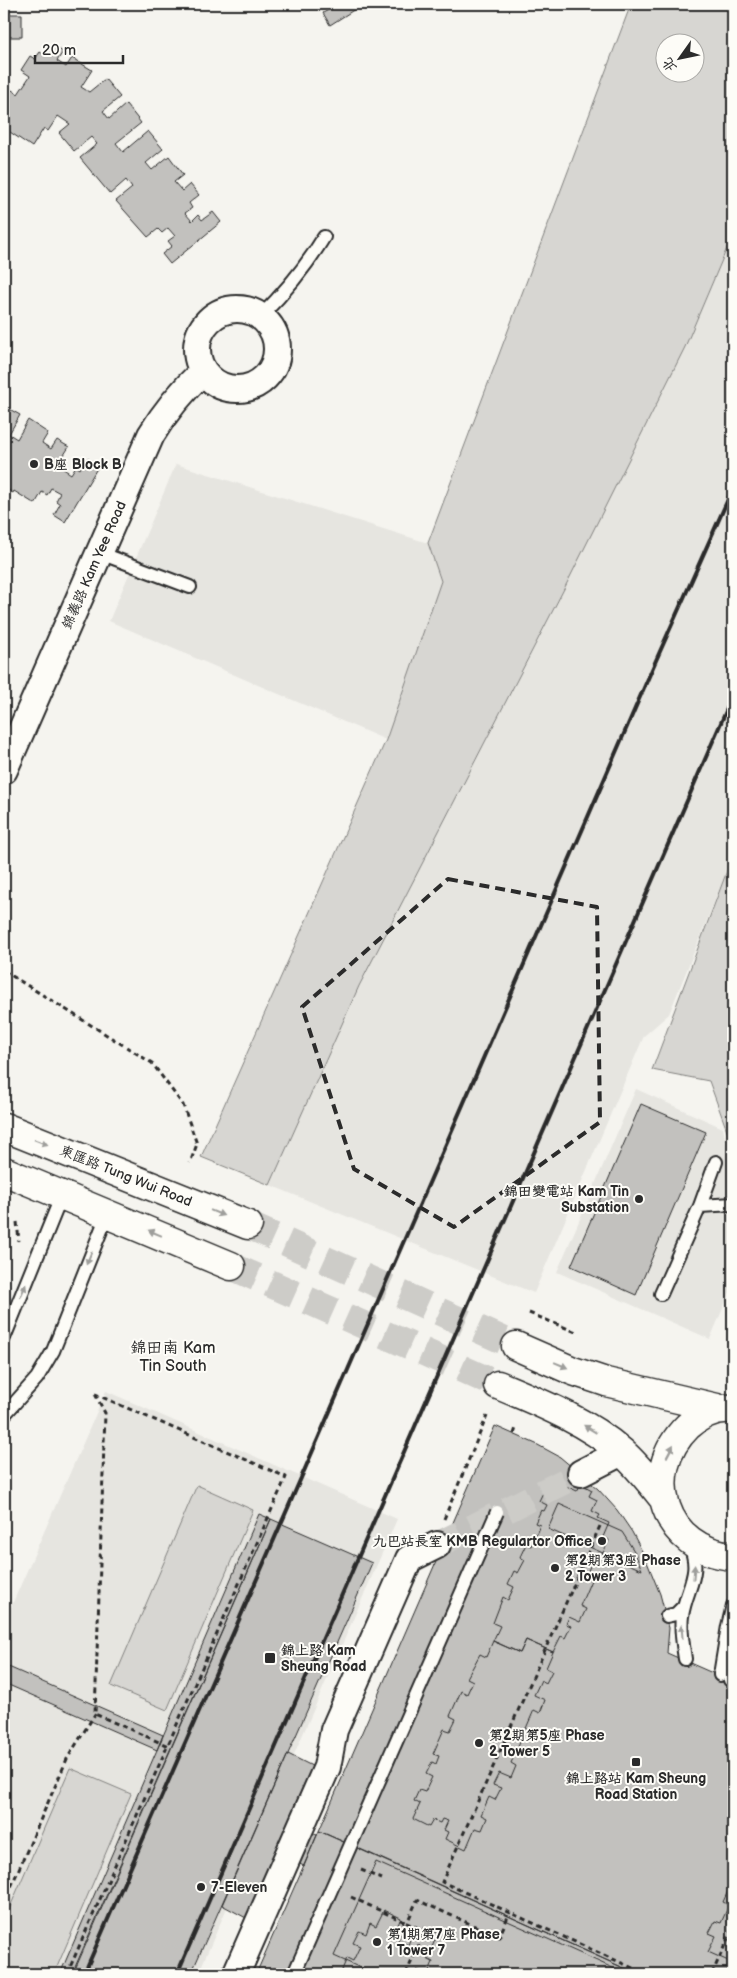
<svg xmlns="http://www.w3.org/2000/svg" width="737" height="1978" font-family="'Balsamiq Sans','LXGW WenKai TC',sans-serif">
<style>
.built{fill:#e6e5e0}
.green{fill:#d7d6d2;stroke:#81807e;fill-rule:evenodd}
.building{fill:#c2c1be;stroke:#2b2b2b}
.lines{fill:none;stroke-linecap:round;stroke-linejoin:round}
.street-tunnel{stroke:#cdccc8;stroke-width:26;stroke-dasharray:26 13;stroke-linecap:butt}
.secondary-tunnel{stroke:#cdccc8;stroke-width:28;stroke-dasharray:28 14;stroke-linecap:butt}
.lane-casing{stroke:#2b2b2b;stroke-width:16}
.street-casing{stroke:#2b2b2b;stroke-width:30}
.secondary-casing{stroke:#2b2b2b;stroke-width:31}
.path{stroke:#2b2b2b;stroke-width:3;stroke-dasharray:5 4;stroke-linecap:butt}
.lane{stroke:#fdfcf7;stroke-width:12}
.street{stroke:#fdfcf7;stroke-width:26}
.secondary{stroke:#fdfcf7;stroke-width:28}
.rail{stroke:#2b2b2b;stroke-width:4}
.lane-bridge-casing{stroke:#2b2b2b;stroke-width:16;stroke-linecap:butt}
.lane-bridge{stroke:#fdfcf7;stroke-width:12}
.oneway{fill:#9e9e9b}
.marked{fill:none;stroke:#2b2b2b;stroke-width:4;stroke-dasharray:10 6;stroke-linejoin:round}
.poi-dot{fill:#2b2b2b;stroke:#fdfcf7;stroke-width:2}
.labels{text-anchor:middle;dominant-baseline:central;stroke-width:4;stroke-linejoin:round;paint-order:stroke}
.poi-label{font-size:14px;font-weight:bold;fill:#2b2b2b;stroke:#fdfcf7;text-anchor:start}
.street-label{font-size:14px;fill:#2b2b2b;stroke:#fdfcf7}
.quarter-label{font-size:16px;fill:#2b2b2b;stroke:#fdfcf7}
</style>
<rect width="100%" height="100%" fill="#f5f4ef"/>
<filter id="ink" filterUnits="userSpaceOnUse"><feTurbulence type="fractalNoise" baseFrequency=".02" numOctaves="2"/><feDisplacementMap in="SourceGraphic" scale="10" xChannelSelector="R" yChannelSelector="G"/><feConvolveMatrix kernelMatrix="1 2 1 2 8 2 1 2 1" color-interpolation-filters="sRGB"/></filter>
<g filter="url(#ink)">
<path class="built" d="M733 234V856L669 1014 644 1036 534 1293 270 1185 359 986 566 585 685 347Z
M176 464 428 543 441 581 386 740 109 621Z
M636 1089 723 1128 733 1180V1285L710 1339 557 1272Z
M106 1391 397 1519 198 1974H4V1623Z"/>
<path class="green" d="M631 4H733V234L685 347 566 585 359 986 270 1185 201 1157 386 740 441 581 428 543ZM664 42H694V72H664Z
M733 855V1147L709 1081 652 1070Z
M197 1485 253 1510 167 1710 111 1686Z
M70 1768 131 1794 54 1974H4V1921Z"/>
<path class="building" d="M332 4H363L330 25 323 13 334 7Z
M4 14H22V37H4Z
M52 45 63 52 57 61 66 67 72 58 92 70 81 87 89 92 105 79 120 97 103 111 109 119 126 104 141 123 116 143 123 152 148 131 163 149 146 163 152 170 169 156 183 175 174 182 182 191 190 184 199 195 189 203 192 208 185 213 192 221 198 215 202 220 213 212 221 222 170 264 162 254 172 246 168 241 175 236 168 228 162 233 158 229 148 237 116 201 132 188 126 180 110 194 80 158 97 144 91 137 74 151 59 133 70 124 58 116 48 131 44 128 32 147 4 128V85L18 94 30 76 21 70 30 56 35 59 40 52 46 56Z
M4 406 20 415 9 434 17 439 28 420 48 433 42 443 51 449 57 440 69 447 62 458 67 461 62 468 71 474 76 466 80 469 87 458 99 465 65 522 54 515 60 504 56 501 60 493 51 488 47 495 42 492 35 504 14 491 13 493 4 487Z
M641 1104 706 1132 636 1295 571 1266Z
M495 1426 536 1444 560 1457 598 1489 617 1510 632 1532 645 1557 660 1594 669 1628 667 1653 733 1682V1974H637L319 1831Z
M547 1484 562 1491 564 1485 577 1491 581 1484 592 1490 589 1496 597 1500 592 1511 600 1515 598 1518 609 1523 603 1537 609 1540 598 1564 592 1562 585 1577 591 1580 580 1606 586 1609 580 1622 569 1617 566 1624 571 1626 565 1638 561 1636 553 1652 526 1640 520 1653 493 1641 500 1626 493 1623 503 1597 508 1600 514 1587 508 1584 514 1571 518 1573 525 1560 520 1557 526 1544 531 1546 540 1525 535 1523 541 1510 544 1511 547 1505 539 1501Z
M559 1504 622 1532 634 1551 642 1570 548 1529Z
M259 1514 271 1519 72 1974H60Z
M271 1519 372 1563 191 1974H73Z
M526 1640 553 1652 546 1668 552 1671 546 1683 541 1680 534 1695 545 1700 540 1713 534 1710 511 1763 516 1766 511 1778 499 1773 493 1785 501 1788 495 1800 489 1797 481 1815 487 1818 482 1830 475 1828 466 1849 445 1839 448 1832 444 1830 448 1821 442 1819 440 1823 433 1820 429 1827 413 1819 420 1804 414 1801 419 1790 425 1792 432 1777 426 1774 432 1762 436 1764 439 1756 433 1754 444 1729 450 1731 456 1719 450 1716 461 1691 467 1694 473 1681 467 1678 480 1654 486 1657 493 1641 520 1653Z
M4 1665 163 1735 157 1750 4 1683Z
M288 1754 314 1767 248 1919 222 1905Z
M290 1823 317 1835 304 1866 277 1854Z
M319 1831 358 1848 637 1974H256Z
M376 1862 626 1974H374L334 1956Z
M728 1891 733 1893V1963L708 1952 716 1936 709 1933 715 1921 721 1923 729 1905 723 1902Z
M384 1910 401 1918 397 1927 403 1929 398 1940 408 1945 413 1932 421 1936 424 1927 438 1933 427 1959 433 1962 428 1974 417 1970 415 1974H342L343 1971 342 1970 347 1958 353 1961 360 1946 353 1943 359 1931 366 1934 370 1923 376 1926Z"/>
<g class="lines">
<path class="street-tunnel" d="M437 1545 581 1473"/>
<path class="secondary-tunnel" d="M248 1225 516 1346
M231 1266 498 1385"/>
<defs>
<path id="lane" d="M261 316C285 292 306 267 324 237
M100 553 190 587
M700 1206 733 1204
M661 1294 700 1206 716 1162
M4 1338 62 1195
M4 1415 37 1378 53 1351 108 1213
M667 1616 676 1614 684 1606
M685 1659C683 1645 680 1630 682 1616 686 1588 703 1573 689 1544
M727 1659 730 1680
M720 1675 728 1626 733 1605"/>
<path id="street" d="M197 349a40 40 0 1 1 80 0a40 40 0 1 1-80 0Z
M4 770 151 435C166 410 182 391 203 371
M581 1473 622 1452
M236 1974 327 1767 334 1730 409 1559 437 1545"/>
<path id="secondary" d="M4 1127 248 1225
M4 1171 231 1266
M516 1346 573 1371 606 1382 717 1408
M498 1385C541 1403 586 1421 622 1452 638 1466 650 1482 663 1498
M733 1409C716 1407 701 1414 688 1426 639 1474 664 1551 733 1556"/>
</defs>
<use href="#lane" class="lane-casing"/>
<use href="#street" class="street-casing"/>
<use href="#secondary" class="secondary-casing"/>
<path class="path" d="M4 971 152 1063 183 1105 197 1144 190 1163
M17 1222 19 1241
M529 1313 576 1332
M95 1394 105 1413 95 1714 168 1746
M514 1434 516 1428
M444 1519 487 1416
M600 1526 442 1882 646 1974
M361 1870 382 1879
M351 1897 407 1923
M4 1903 67 1759 95 1714
M67 1974 286 1477 95 1394
M406 1974 425 1931 407 1923 417 1900 499 1937 510 1912
M712 1974 733 1927"/>
<use href="#lane" class="lane"/>
<use href="#street" class="street"/>
<use href="#secondary" class="secondary"/>
<path class="rail" d="M84 1974 301 1478 653 667 733 488
M177 1974 733 695"/>
<defs>
<path id="lane-bridge" d="M294 1974 497 1512"/>
</defs>
<use href="#lane-bridge" class="lane-bridge-casing"/>
<use href="#lane-bridge" class="lane-bridge"/>
</g>
<defs><path id="oneway-solid" d="M-6-.8H1V-3.2L6.5 0L1 3.2V.8H-6Z" transform="scale(1.25)"/></defs>
<g class="oneway">
<use href="#oneway-solid" transform="translate(41 1142) rotate(21)"/>
<use href="#oneway-solid" transform="translate(217 1213) rotate(22)"/>
<use href="#oneway-solid" transform="translate(155 1233) rotate(-157)"/>
<use href="#oneway-solid" transform="translate(89 1258) rotate(112)"/>
<use href="#oneway-solid" transform="translate(23 1291) rotate(-67)"/>
<use href="#oneway-solid" transform="translate(561 1365) rotate(23)"/>
<use href="#oneway-solid" transform="translate(590 1429) rotate(-149)"/>
<use href="#oneway-solid" transform="translate(670 1451) rotate(-62)"/>
<use href="#oneway-solid" transform="translate(694 1572) rotate(-85)"/>
<use href="#oneway-solid" transform="translate(682 1632) rotate(-95)"/>
</g>
</g>
<path class="marked" d="M448 879 597 907 600 1122 454 1227 354 1169 302 1007Z"/>
<g class="poi-dot">
<circle cx="34" cy="464" r="5"/>
<circle cx="639" cy="1199" r="5"/>
<circle cx="602" cy="1541" r="5"/>
<circle cx="555" cy="1568" r="5"/>
<rect x="264" y="1652" width="12" height="12" rx="2.5"/>
<circle cx="479" cy="1743" r="5"/>
<rect x="631" y="1757" width="10" height="10" rx="2.5"/>
<circle cx="201" cy="1887" r="5"/>
<circle cx="377" cy="1942" r="5"/>
</g>
<g class="labels">
<g class="poi-label">
<text x="44" y="464">B座 Block B</text>
<text x="629" y="1191" text-anchor="end">錦田變電站 Kam Tin<tspan x="629" dy="16">Substation</tspan></text>
<text x="592" y="1541" text-anchor="end">九巴站長室 KMB Regulartor Office</text>
<text x="565" y="1560">第2期第3座 Phase<tspan x="565" dy="16">2 Tower 3</tspan></text>
<text x="281" y="1650">錦上路 Kam<tspan x="281" dy="16">Sheung Road</tspan></text>
<text x="489" y="1735">第2期第5座 Phase<tspan x="489" dy="16">2 Tower 5</tspan></text>
<text x="636" y="1778" text-anchor="middle">錦上路站 Kam Sheung<tspan x="636" dy="16">Road Station</tspan></text>
<text x="211" y="1887">7-Eleven</text>
<text x="387" y="1934">第1期第7座 Phase<tspan x="387" dy="16">1 Tower 7</tspan></text>
</g>
<g class="street-label">
<text transform="translate(94 565) rotate(-66)">錦義路 Kam Yee Road</text>
<text transform="translate(126 1176) rotate(22)">東匯路 Tung Wui Road</text>
</g>
<g class="quarter-label">
<text x="173" y="1348">錦田南 Kam<tspan x="173" dy="18">Tin South</tspan></text>
</g>
</g>
<rect width="737" height="1978" fill="none" stroke="#fdfcf7" stroke-width="20"/>
<rect x="10" y="10" width="717" height="1958" fill="none" stroke="#2b2b2b" stroke-width="2" filter="url(#ink)"/>
<g transform="translate(680 58) rotate(237)"><circle r="24" fill="#fdfcf7" stroke="#a9a8a5"/>
<path d="M0-4L9 19L0 12L-9 19Z" fill="#2b2b2b"/>
<text y="-8" font-size="14" font-weight="bold" text-anchor="middle" fill="#2b2b2b">北</text>
</g>
<path d="M35 55v8h88v-8" fill="none" stroke="#2b2b2b" stroke-width="2.5"/>
<text x="42" y="55" font-size="15" fill="#2b2b2b" stroke="#fdfcf7" stroke-width="4" paint-order="stroke">20 m</text>
</svg>
